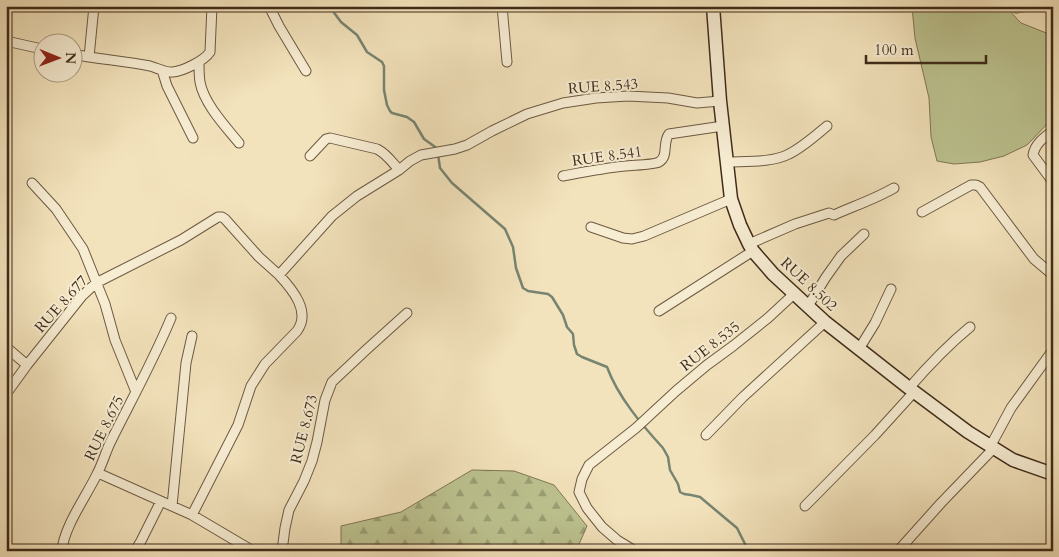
<svg xmlns="http://www.w3.org/2000/svg" width="1059" height="557" font-family="Cardo,serif">
<style>
.grass{fill:#bcc390;stroke:#7e7754}
.forest{fill:url(#forest-firs);stroke:#7e7754}
.lines{fill:none;stroke-linecap:round;stroke-linejoin:round}
.stream{stroke:#778471;stroke-width:2.5}
.street-casing{stroke:#6c5942;stroke-width:11}
.secondary-casing{stroke:#3f2b19;stroke-width:15}
.street{stroke:#f7edd3;stroke-width:9}
.secondary{stroke:#f7edd3;stroke-width:12}
.labels{text-anchor:middle;dominant-baseline:central;stroke-width:4;stroke-linejoin:round;paint-order:stroke}
.street-label{font-size:15px;fill:#3f2b19;stroke:#f7edd3}
</style>
<defs>
<pattern id="forest-firs" width="22" height="20" patternUnits="userSpaceOnUse" patternTransform="scale(1.25)"><rect width="22" height="20" fill="#bcc390"/><path d="M5 1l3.5 6h-7zM16 11l3.5 6h-7z" fill="#9a9f75"/></pattern>
</defs>
<rect width="100%" height="100%" fill="#f3e3bc"/>
<filter id="stains"><feTurbulence type="fractalNoise" baseFrequency=".004" numOctaves="4"/><feColorMatrix values="0 0 0 0 .2 0 0 0 0 .09 0 0 0 0 .02 0 0 0 .5 -.17"/></filter>
<radialGradient id="worn" r=".72"><stop offset=".6" stop-color="#630" stop-opacity="0"/><stop offset="1" stop-color="#630" stop-opacity=".3"/></radialGradient>
<path class="grass" d="M1005 6 1021 23 1049 34 1053 37V118L1027 145 1004 156 980 162 954 164 937 161 931 137 929 98 915 38 912 7Z"/>
<path class="forest" d="M472 470 514 471 554 485 587 526 576 551H341V526L401 512Z"/>
<g class="lines">
<path class="stream" d="M329 6 341 22 357 35 367 52 382 62 384 66V90L387 105 390 111 392 113 407 117 414 122 424 139 438 149
M438 154 440 168 452 183 505 229 513 247 516 268 523 288 528 291 548 294 552 297 563 315 567 327 573 334 574 345 577 354 582 357 607 367C618 397 642 425 663 448L668 457 670 470 678 484 680 492 684 494 691 495 700 497 725 518 737 528 746 546 750 551"/>
<defs>
<path id="street" d="M269 6 279 26 306 71
M502 6 507 62
M1015 6 1016 8 1029 6
M6 41 42 49
M72 54 89 57 94 6
M89 57C109 60 130 62 150 66 158 68 165 73 173 72 183 71 204 61 210 52L212 6
M199 62C199 69 199 76 200 82 204 104 226 127 239 143
M162 70 167 86 193 138
M1053 131C1043 138 1035 144 1033 155L1053 182
M310 156 326 139 330 138 377 149C387 154 392 162 399 170
M726 162C745 161 772 163 789 154 803 147 815 136 827 126
M563 176C584 172 604 168 625 166 632 165 654 165 659 162 669 156 662 143 669 134L723 126
M32 183 56 209 83 249 105 304 115 340 136 392
M922 212 971 185H976L980 187 1034 259 1053 275
M591 227 623 238 632 239 644 236 731 199
M749 244 795 224 829 213 834 215C854 206 875 199 894 188
M808 306 826 277 841 256 864 234
M659 311 753 251
M6 347 27 365
M859 349 875 323 891 289
M909 388C928 366 947 346 970 327
M6 394 27 365 82 296 96 283 181 240 218 217H222L225 219 259 257 279 275
M706 435 743 397 825 322
M990 447 1011 408 1053 350
M98 473 192 515 253 551
M172 506 186 363 192 336
M805 506 875 435 914 392
M192 515 238 425 251 386 265 364 297 331C311 312 293 290 279 275L332 216 357 196 399 170 410 161 421 155 455 149 467 145 492 131 527 114 563 103 596 98 628 96 668 98 697 103 720 101
M62 551C63 528 87 495 97 474 103 463 106 450 112 439 132 399 154 359 171 318
M135 551 141 541 161 501
M282 551 285 528 289 510 304 481 312 461 317 442 325 400 332 382 366 350 407 313
M635 551 617 540 602 527 587 508 579 492 582 479 589 465 636 428 676 391 707 365 733 346 768 318 795 293
M898 551 941 503 993 449"/>
<path id="secondary" d="M713 6 720 101 731 199 740 225 749 244 753 251 773 274 825 322 909 388 968 432 1013 460 1053 474"/>
</defs>
<use href="#street" class="street-casing"/>
<use href="#secondary" class="secondary-casing"/>
<use href="#street" class="street"/>
<use href="#secondary" class="secondary"/>
</g>
<g class="labels">
<g class="street-label">
<text transform="translate(603 86) rotate(-4)">RUE 8.543</text>
<text transform="translate(607 156) rotate(-8)">RUE 8.541</text>
<text transform="translate(809 284) rotate(43)">RUE 8.502</text>
<text transform="translate(61 304) rotate(-48)">RUE 8.677</text>
<text transform="translate(710 346) rotate(-38)">RUE 8.535</text>
<text transform="translate(104 428) rotate(-64)">RUE 8.675</text>
<text transform="translate(304 429) rotate(-76)">RUE 8.673</text>
</g>
</g>
<rect width="1059" height="557" fill="none" stroke="#f3e3bc" stroke-width="25"/>
<rect x="8" y="8" width="1044" height="542" fill="none" stroke="#3f2b19" stroke-width="2.5"/>
<rect x="12" y="12" width="1034" height="532" fill="none" stroke="#3f2b19"/>
<g transform="translate(58 58) rotate(91)"><circle r="24" fill="#f7edd3" stroke="#ad9f89"/>
<path d="M0-4L9 19L0 12L-9 19Z" fill="#8f2418"/>
<text y="-8" font-size="14" font-weight="bold" text-anchor="middle" fill="#3f2b19">N</text>
</g>
<path d="M866 55v8h120v-8" fill="none" stroke="#3f2b19" stroke-width="2.5"/>
<text x="874" y="55" font-size="15" fill="#3f2b19" stroke="#f7edd3" stroke-width="4" paint-order="stroke">100 m</text>
<rect width="100%" height="100%" filter="url(#stains)"/>
<rect width="100%" height="100%" fill="url(#worn)"/>
</svg>
